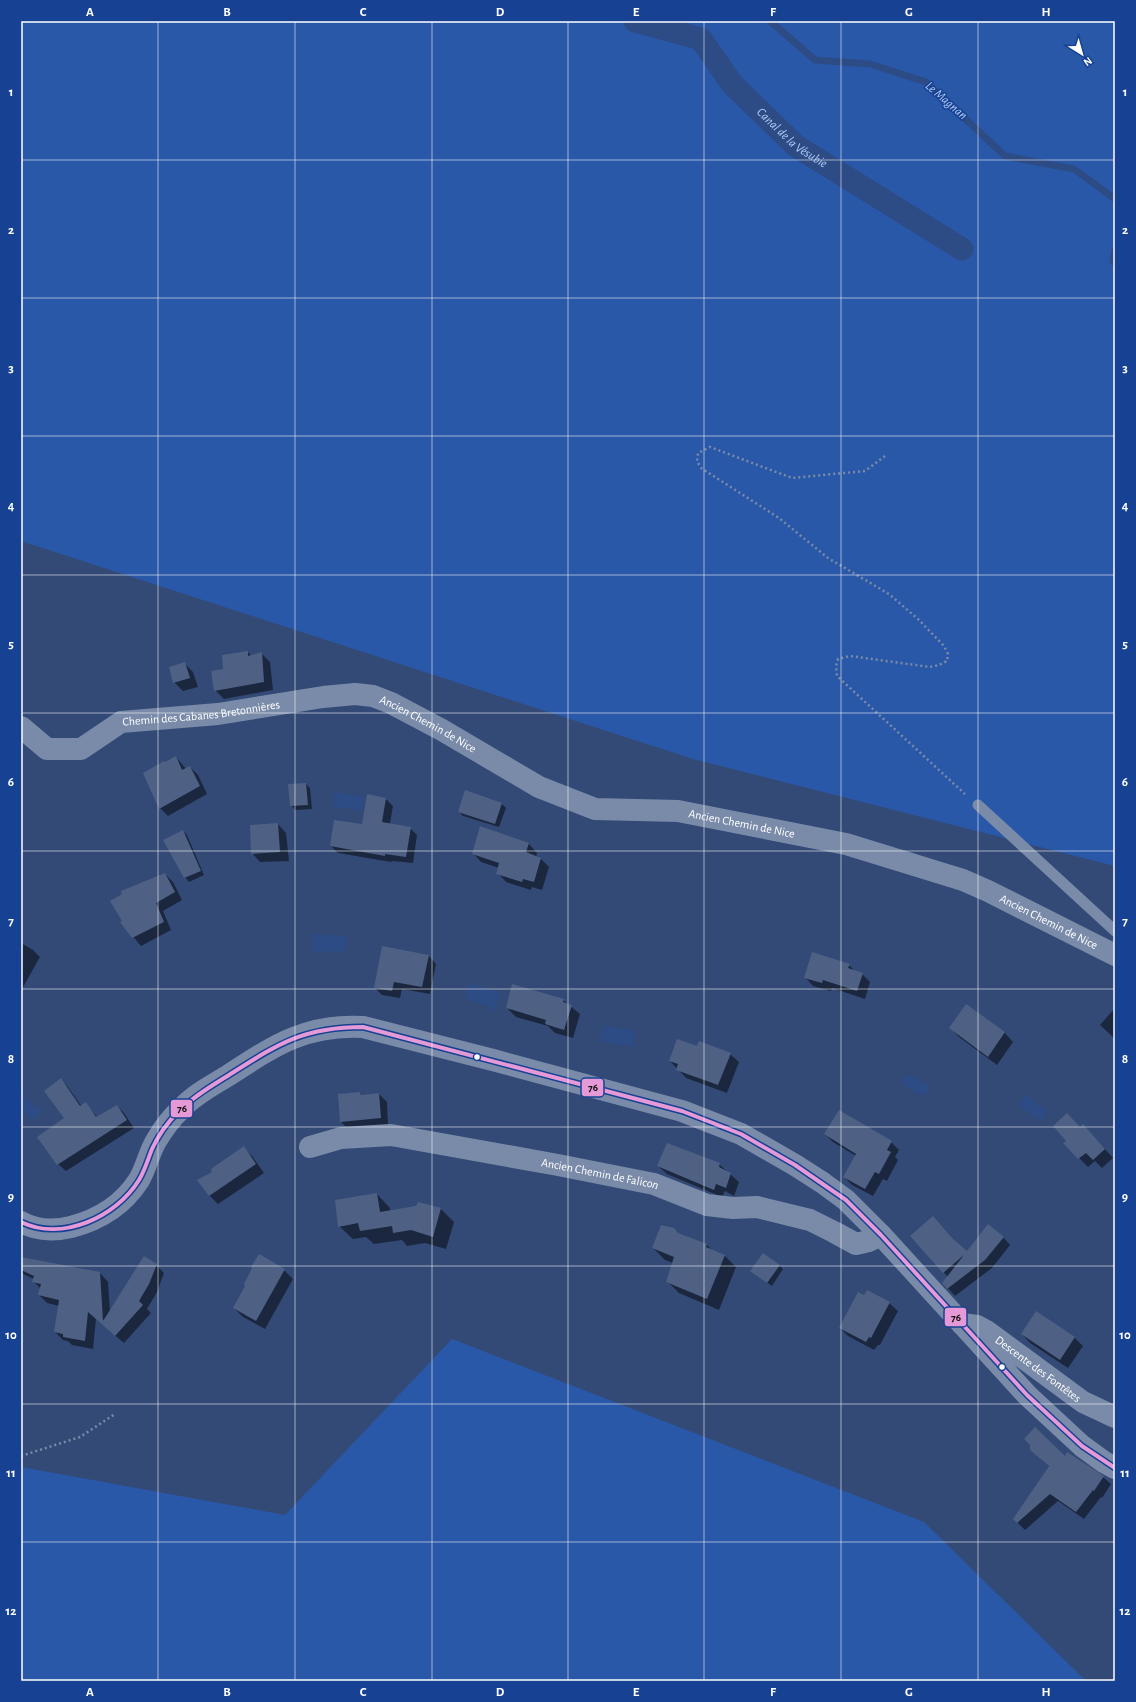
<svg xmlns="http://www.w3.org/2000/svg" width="1136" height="1702" font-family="'Alegreya Sans',sans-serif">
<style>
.green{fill:#2a58a8}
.water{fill:#2d4b85}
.shadow{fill:#0007}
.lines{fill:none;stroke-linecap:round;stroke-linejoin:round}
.stream{stroke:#2d4b85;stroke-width:7}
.canal{stroke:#2d4b85;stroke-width:23}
.building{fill:#4e6184}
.path{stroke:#7a8ba9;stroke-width:2.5;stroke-dasharray:2 3;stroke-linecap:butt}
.service{stroke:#7a8ba9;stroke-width:11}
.minor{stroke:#7a8ba9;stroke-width:22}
.tertiary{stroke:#7a8ba9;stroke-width:22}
.bus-1-casing{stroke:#174192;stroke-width:7}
.bus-1{stroke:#e59ad7;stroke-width:4}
.grid{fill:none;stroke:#fff;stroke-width:1;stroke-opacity:0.55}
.bus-dot{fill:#fff;stroke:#174192;stroke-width:1.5}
.labels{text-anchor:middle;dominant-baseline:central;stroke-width:3;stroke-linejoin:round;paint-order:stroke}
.street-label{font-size:12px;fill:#fff;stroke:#174192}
.water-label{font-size:13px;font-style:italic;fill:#b1cbf7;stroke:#174192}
.line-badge{stroke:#174192;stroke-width:1.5}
.pale-badge-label{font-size:11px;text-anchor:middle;font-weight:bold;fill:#111}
.neatline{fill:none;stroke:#fff;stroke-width:1.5}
.grid-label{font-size:13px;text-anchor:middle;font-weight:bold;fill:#fff}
</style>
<rect width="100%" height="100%" fill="#334a76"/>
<path class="green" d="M21 21H1115V866L693 759 21 541Z
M452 1339 924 1522 1086 1681H21V1467L285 1515Z"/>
<path class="water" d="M335 792 365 797 362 811 333 806Z
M313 934 347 936 346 950 340 952 312 951Z
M469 983 500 992 495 1011 491 1010 492 1007 465 999Z
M603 1025 636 1031 633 1047 600 1041Z
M908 1074 927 1083 929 1088 927 1093 920 1095 905 1086 902 1079Z
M21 1092 36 1108 40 1106 41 1108 40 1111 41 1112 32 1121 21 1109Z
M1025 1095 1048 1111 1041 1121 1019 1105Z"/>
<path class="shadow" d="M248 652 251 656 261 653 270 662 273 690 224 699 215 690 224 669Z
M185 664 193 672 198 687 183 691 174 682Z
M176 757 186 769 190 767 198 775 207 794 168 816 160 808 165 763Z
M306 784 310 788 312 809 295 810 291 805Z
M466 792 502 804 506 808 499 827 463 816 459 812Z
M386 799 393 806 390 824 410 828 417 835 413 863 392 861 391 862 338 853 331 846 363 825Z
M278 824 286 833 289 861 260 862 252 853Z
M480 827 529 844 537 853 536 857 541 859 549 867 542 890 532 887 531 890 506 882 498 873 499 868 481 862 473 853Z
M183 831 187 835 204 875 189 882 185 877Z
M165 874 173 882 182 900 163 911 171 930 141 946 121 922Z
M21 943 33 950 40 957 22 989Z
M429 956 436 964 430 994 402 989 400 998 382 995 375 988Z
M849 965 856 972 862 974 870 982 865 999 832 988 831 991 813 986 805 977Z
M563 1000 580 1014 573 1038 555 1033 548 1026 516 1017 507 1008Z
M966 1006 1005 1033 1013 1042 997 1065 959 1037 951 1028Z
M1114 1009 1115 1010V1039L1100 1025Z
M697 1048 730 1054 739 1062 727 1093 686 1078 670 1061Z
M61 1079 68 1087 82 1107 86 1104 97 1117 117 1106 124 1113 134 1128 66 1171 58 1164 39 1137 66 1118Z
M360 1093 362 1095 379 1094 387 1102 388 1125 349 1130 341 1122Z
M1083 1125 1113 1158 1102 1168 1095 1161 1088 1167 1064 1143Z
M825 1134 891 1142 899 1150 895 1157 898 1160 887 1181 883 1179 873 1196 852 1185 844 1177 856 1156 833 1142Z
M243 1147 252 1156 264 1173 218 1204 209 1195 214 1172Z
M719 1164 739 1182 734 1196 725 1191 722 1197 667 1174 658 1166Z
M377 1194 390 1208V1211L440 1208 454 1222 446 1249 425 1243 407 1246 402 1240 374 1244 366 1237 353 1239 339 1226Z
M911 1236 956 1242 967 1252 1003 1237 1010 1245 992 1268 955 1296 943 1283 948 1277Z
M706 1244 712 1250 724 1255 736 1267 719 1310 679 1293 667 1281 673 1263 665 1260 653 1248Z
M21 1258 100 1273 108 1282 110 1312 156 1265 164 1273 157 1292 147 1309 151 1313 124 1343 96 1319 93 1349 72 1345 68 1341 63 1340 55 1332 59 1306 47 1303 39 1295 41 1289 33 1281 34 1279 21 1273Z
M779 1265 783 1269 772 1286 756 1275Z
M284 1270 293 1279 265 1329 243 1317 234 1308Z
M867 1291 889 1303 898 1311 880 1345H878L874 1350 848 1336 840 1328Z
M1022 1334 1074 1337 1083 1346 1068 1368 1030 1343Z
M1031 1450 1103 1477 1111 1484 1102 1498 1101 1497 1084 1519 1058 1501 1025 1530 1014 1519 1049 1466Z"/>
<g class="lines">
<path class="stream" d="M770 21 815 60 870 64 926 82 1005 156 1074 169 1115 199
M1115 250 1113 261 1115 263"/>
<path class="canal" id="s1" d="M635 21 701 39 732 84 796 146 962 249"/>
</g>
<path class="building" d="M248 651V656L262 652 264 682 214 691 211 671 223 669 222 655Z
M185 662 190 678 173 683 169 667Z
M176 756 182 770 190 766 200 786 159 809 143 773 164 761 165 762Z
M306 783 308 805 290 806 288 784Z
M465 790 502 803 495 824 458 812Z
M367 794 386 798 382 822 411 827 406 857 385 854V856L330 846 334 820 362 824Z
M278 823 280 852 251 854 250 825Z
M480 826 529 843 526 852 541 858 534 882 523 879 522 882 496 874 499 863 472 854Z
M183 830 201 871 184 878 163 840Z
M165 873 175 892 156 903 164 922 132 938 120 922 122 921 110 901 122 894 121 891Z
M382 946 429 955 422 987 394 982 392 991 374 988Z
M812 952 850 964 848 968 863 973 857 991 823 980 822 983 804 978Z
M512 984 564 999 563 1002 572 1005 564 1030 545 1024 546 1020 506 1008Z
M966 1004 1005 1032 988 1057 949 1028Z
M677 1039 697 1046 699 1041 731 1053 718 1085 676 1070 678 1064 669 1061Z
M61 1078 80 1106 86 1102 96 1117 117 1105 127 1120 57 1165 37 1137 64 1118 44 1091Z
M360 1092 361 1095 379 1093 381 1118 340 1122 338 1094Z
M839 1110 892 1141 887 1150 891 1152 879 1174 875 1172 865 1189 843 1177 856 1154 824 1134Z
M1067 1113 1080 1127 1083 1124 1105 1149 1093 1160 1086 1153 1078 1159 1063 1143 1066 1141 1053 1126Z
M667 1143 720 1163 719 1167 731 1173 726 1188 716 1184 714 1190 657 1166Z
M244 1146 256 1164 209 1196 197 1180 212 1172 211 1169Z
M377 1193 380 1212 416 1206 418 1202 441 1208 433 1237 411 1230 393 1233 392 1226 360 1231 358 1223 338 1227 335 1200Z
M933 1216 952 1238 967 1251 988 1224 1004 1237 985 1260 947 1289 942 1283 964 1255 943 1273 910 1236Z
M661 1225 674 1228 678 1233 707 1244 706 1247 725 1255 707 1299 666 1282 674 1257 652 1248Z
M763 1253 780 1265 767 1283 750 1271Z
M259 1254 285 1269 256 1321 233 1308 245 1286 244 1284 252 1268 251 1267Z
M144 1256 157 1264 149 1284 139 1301 143 1305 115 1336 88 1312 85 1341 63 1337V1334L54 1332 59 1300 38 1295 41 1284 32 1282 34 1276 21 1270V1257L100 1272 103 1321Z
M867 1290 890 1302 871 1338 869 1337 866 1342 839 1328 858 1292 864 1295Z
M1036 1311 1075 1337 1060 1360 1021 1334Z
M1035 1427 1065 1456 1067 1452 1104 1476 1094 1491 1093 1490 1076 1512 1050 1494 1017 1523 1013 1519 1049 1466 1030 1450V1445L1024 1439Z"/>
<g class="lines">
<path class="path" d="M885 456 865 471 792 478 710 447 698 453 697 461 701 468 779 518 828 558 889 594 918 619 944 646 948 654 947 661 939 665 930 667 850 656 838 659 836 666 837 676 965 794
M21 1456 80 1437 115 1414"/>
<path class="service" d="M978 805 1115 931"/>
<g class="minor">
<path id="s2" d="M21 727 47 749H81L121 722 218 714 323 697 355 694 373 696 391 703 442 730 539 787 595 809 678 811 846 844 963 880 988 891 1115 955"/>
<path id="s3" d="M310 1147 341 1138 391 1135 558 1165 654 1184 707 1205 733 1208 757 1207 810 1220 834 1232 856 1244 869 1241 881 1235"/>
<path id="s4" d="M962 1324 977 1326 988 1332 1083 1402 1115 1417"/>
</g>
<path class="tertiary" d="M21 1222C37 1231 54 1231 71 1227 98 1220 123 1205 139 1180 146 1168 149 1153 156 1141 163 1129 172 1117 182 1108 195 1094 213 1085 229 1075 275 1045 306 1024 363 1027L493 1060 682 1111 741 1134 795 1165 823 1183 846 1200 881 1235 1027 1395 1082 1446 1104 1462 1115 1468"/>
<defs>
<path id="bus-1" d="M21 1222C62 1242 116 1217 139 1180 145 1170 148 1159 152 1149 158 1136 167 1123 178 1112 193 1097 211 1086 229 1075 278 1044 303 1027 363 1027L682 1111 741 1134 795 1165 846 1200 881 1235 1027 1395 1082 1446 1115 1468"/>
</defs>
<use href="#bus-1" class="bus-1-casing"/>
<use href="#bus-1" class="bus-1"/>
</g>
<path class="grid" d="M158 21V1681M295 21V1681M432 21V1681M568 21V1681M704 21V1681M841 21V1681M978 21V1681M21 160H1115M21 298H1115M21 436H1115M21 575H1115M21 713H1115M21 851H1115M21 989H1115M21 1127H1115M21 1266H1115M21 1404H1115M21 1542H1115"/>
<g class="bus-dot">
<circle cx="477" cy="1057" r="3.5"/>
<circle cx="1002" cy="1367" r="3.5"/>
</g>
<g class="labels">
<g class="street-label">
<text stroke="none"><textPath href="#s2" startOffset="197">Chemin des Cabanes Bretonnières</textPath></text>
<text stroke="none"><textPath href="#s2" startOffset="432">Ancien Chemin de Nice</textPath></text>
<text stroke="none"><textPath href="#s2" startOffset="768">Ancien Chemin de Nice</textPath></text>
<text stroke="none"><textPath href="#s2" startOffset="1092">Ancien Chemin de Nice</textPath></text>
<text stroke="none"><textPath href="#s3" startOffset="295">Ancien Chemin de Falicon</textPath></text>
<text stroke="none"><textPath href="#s4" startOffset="90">Descente des Fontêtes</textPath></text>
</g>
<g class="water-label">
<text transform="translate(946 101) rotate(41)">Le Magnan</text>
<text stroke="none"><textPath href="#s1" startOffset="204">Canal de la Vésubie</textPath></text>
</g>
</g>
<g class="line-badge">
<rect x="581" y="1078" width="23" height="19" rx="4" fill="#e59ad7"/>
<rect x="170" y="1099" width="23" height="19" rx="4" fill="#e59ad7"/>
<rect x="944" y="1307" width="23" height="20" rx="4" fill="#e59ad7"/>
</g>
<g class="pale-badge-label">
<text x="593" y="1091">76</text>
<text x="182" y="1112">76</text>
<text x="956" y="1321">76</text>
</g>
<rect width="1136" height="1702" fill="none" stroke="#174192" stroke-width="44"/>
<g transform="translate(1082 54) rotate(143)" stroke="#174192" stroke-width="3" paint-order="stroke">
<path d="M0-3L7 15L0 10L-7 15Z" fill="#ffffff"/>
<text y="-6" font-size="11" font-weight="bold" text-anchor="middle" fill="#ffffff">N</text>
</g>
<rect x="22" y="22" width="1092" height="1658" class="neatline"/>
<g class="grid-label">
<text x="90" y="16">A</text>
<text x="227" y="16">B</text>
<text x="363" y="16">C</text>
<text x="500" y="16">D</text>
<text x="636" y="16">E</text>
<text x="773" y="16">F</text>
<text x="909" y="16">G</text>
<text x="1046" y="16">H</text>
<text x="11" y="96">1</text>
<text x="1125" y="96">1</text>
<text x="11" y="234">2</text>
<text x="1125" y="234">2</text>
<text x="11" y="372">3</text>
<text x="1125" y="372">3</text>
<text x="11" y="510">4</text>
<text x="1125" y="510">4</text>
<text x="11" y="648">5</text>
<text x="1125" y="648">5</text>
<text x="11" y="786">6</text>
<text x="1125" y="786">6</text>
<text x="11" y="925">7</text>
<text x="1125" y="925">7</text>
<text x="11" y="1063">8</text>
<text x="1125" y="1063">8</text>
<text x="11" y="1201">9</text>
<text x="1125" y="1201">9</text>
<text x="11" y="1339">10</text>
<text x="1125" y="1339">10</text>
<text x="11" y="1477">11</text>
<text x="1125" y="1477">11</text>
<text x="11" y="1615">12</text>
<text x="1125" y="1615">12</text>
<text x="90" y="1696">A</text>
<text x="227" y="1696">B</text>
<text x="363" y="1696">C</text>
<text x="500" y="1696">D</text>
<text x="636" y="1696">E</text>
<text x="773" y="1696">F</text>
<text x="909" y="1696">G</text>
<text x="1046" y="1696">H</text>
</g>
</svg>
